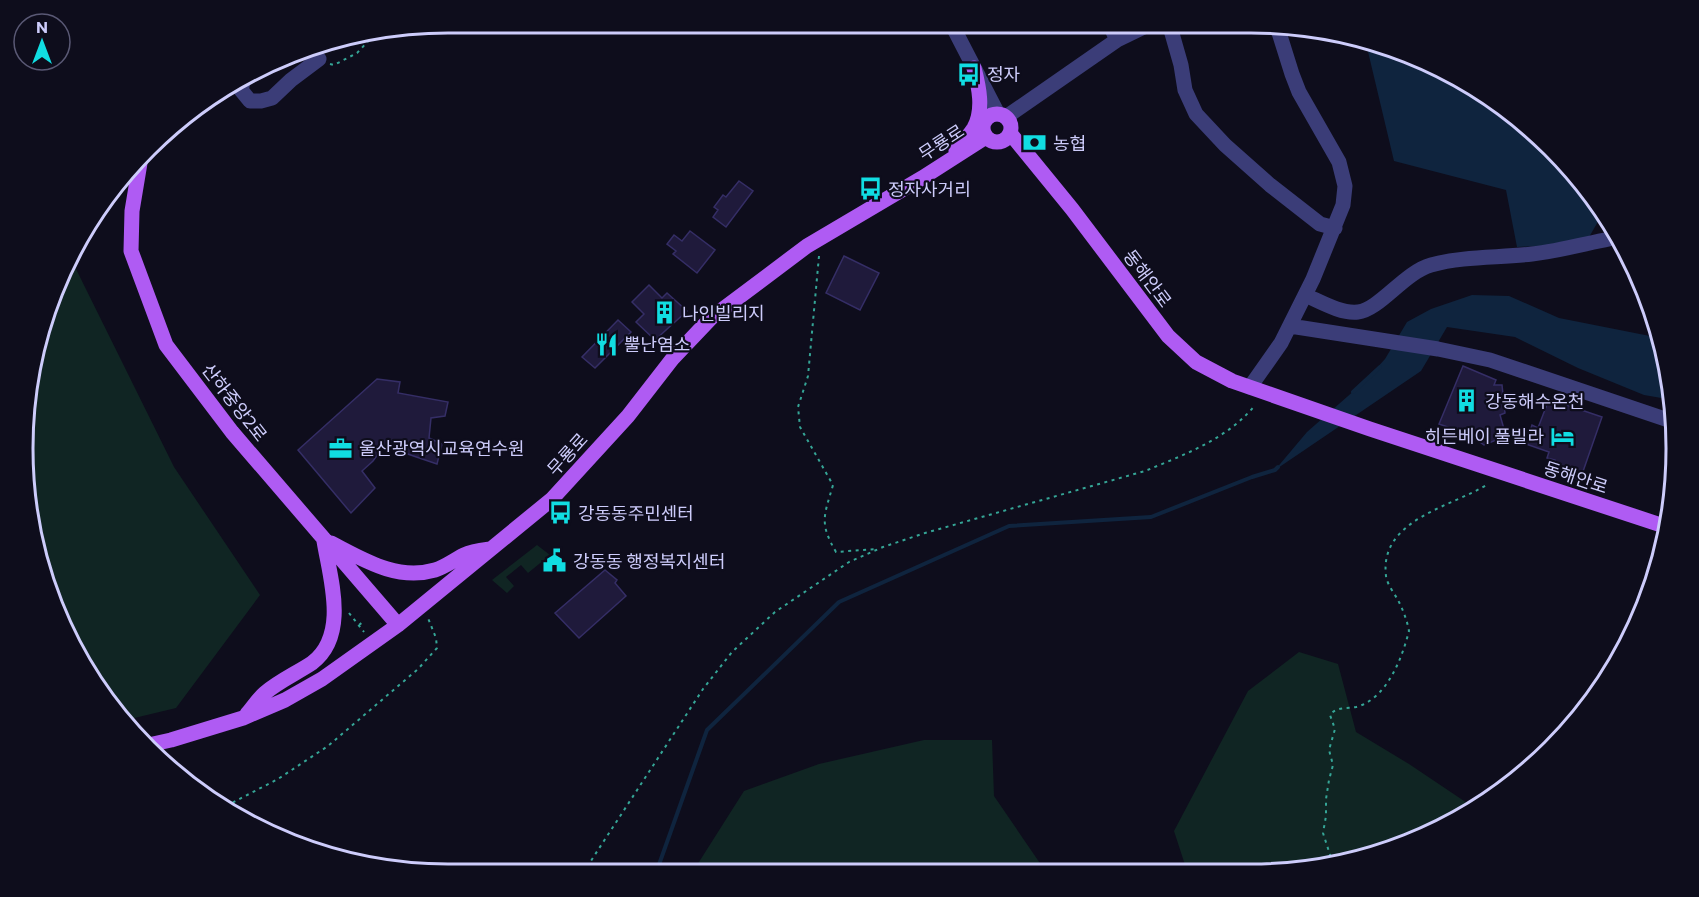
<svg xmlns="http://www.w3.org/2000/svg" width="1699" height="897" font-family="Commissioner,'Noto Sans KR',sans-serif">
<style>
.green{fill:#102523}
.water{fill:#0f243e}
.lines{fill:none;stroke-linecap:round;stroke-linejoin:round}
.stream{stroke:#0f243e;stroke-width:4}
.building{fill:#1f1a3b;stroke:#352e66;stroke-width:1.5}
.path{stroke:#35a596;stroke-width:2;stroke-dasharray:3 4.5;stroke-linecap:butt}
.minor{stroke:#3b3d78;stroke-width:15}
.major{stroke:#af5bf3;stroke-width:15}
.labels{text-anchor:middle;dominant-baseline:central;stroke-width:4.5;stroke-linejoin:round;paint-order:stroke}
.poi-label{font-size:18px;fill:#cdccfb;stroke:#0e0d1c;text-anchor:start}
.street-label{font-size:18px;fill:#cdccfb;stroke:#0e0d1c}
.rim{fill:none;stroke:#cdccfb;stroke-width:3}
</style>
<rect width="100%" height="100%" fill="#0e0d1c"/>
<path class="green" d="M82 238 76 269 174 467 260 595 176 708 126 720 66 637 37 559 23 477 37 339Z
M537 545 550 555 528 573 521 565 506 577 514 586 507 593 492 580Z
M1299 652 1338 664 1356 732 1409 764 1476 809 1413 842 1306 871H1187L1174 831 1248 691Z
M924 740H992L994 796 1046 872 692 873 744 791 819 764Z"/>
<path class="water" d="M1365 39 1439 67 1510 111 1571 168 1603 213 1585 244 1517 247 1506 190 1394 161Z
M1472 295 1509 296 1559 318 1660 338 1673 400 1644 395 1578 368 1515 337 1447 327 1421 371 1275 470 1307 432 1364 382 1385 359 1407 322 1431 309Z"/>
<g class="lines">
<path class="stream" d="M1353 392 1380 367
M656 873 707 730 839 602 1009 526 1151 517 1252 477 1275 470 1278 467"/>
</g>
<path class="building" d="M739 181 753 191 726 227 713 217 718 210 714 207 723 195 726 197Z
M690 231 715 250 697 273 673 254 676 251 667 244 674 235 682 241Z
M844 256 879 273 860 310 826 293Z
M649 285 662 298 667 293 687 311 655 340 636 322 644 314 632 302Z
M618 320 631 332 595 368 582 357Z
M1463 366 1496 380 1494 385H1502L1505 413 1500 415 1506 436 1484 445 1460 428 1459 431 1439 424Z
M377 379 400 382 398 393 448 402 445 416 431 418 429 438 442 444 437 464 384 446 373 461 362 471 375 488 351 513 298 450Z
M1549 399 1602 417 1580 480 1557 472 1559 468 1555 467V460L1547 458 1549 452 1526 444 1532 425 1538 428Z
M605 570 617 580 615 583 626 596 579 638 555 613Z"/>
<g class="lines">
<path class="path" d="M330 64 334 65 357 53 374 35
M819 256 808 376 798 407 800 427 833 485C824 516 819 523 836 552L876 549
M349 613 364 632
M359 625 364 621
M226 806 278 779 328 746 418 669 437 648 436 638 428 618
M1333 864 1323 833 1326 816V799L1329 780 1333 765 1329 750 1335 729 1330 715C1337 706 1347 709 1356 707 1387 699 1402 658 1409 631 1407 620 1403 610 1398 600 1394 593 1387 584 1386 576 1379 519 1452 507 1488 484
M583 873 703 689 732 652 775 612 849 562 883 547 925 533 1145 471C1184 455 1229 438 1255 405"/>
<path class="minor" d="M951 23 998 114
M1109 23 1117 40
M1169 23 1181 65 1185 90 1196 114 1225 145 1270 185 1320 224 1335 228
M243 82 241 90 250 101H261L272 98 291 80 319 59
M1006 117 1117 40 1152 23
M1305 295C1321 302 1341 314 1358 312 1379 310 1405 272 1431 265 1464 256 1499 258 1532 254 1558 251 1584 244 1609 239L1615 230
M1290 326 1438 349 1490 360 1674 422
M1250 387 1281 343 1313 279 1343 205 1345 186 1339 162 1299 92 1292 74 1276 23"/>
<path class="major" d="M983 128a14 14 0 1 1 28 0a14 14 0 1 1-28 0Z
M1010 133 1072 209 1168 336 1196 362 1232 381 1370 429 1667 527
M956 151C962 143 969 136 974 128 984 110 979 87 974 68
M140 163 132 211 131 251 166 345 232 432 398 625
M331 543C364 560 397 581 435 570 445 567 454 560 464 555 472 551 482 550 490 549
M247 714C253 707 258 699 265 693 279 681 297 673 312 663 349 635 330 578 324 541
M144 746 171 740 243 718 285 700 322 679 398 625 552 499 628 416 673 358 711 318 807 246 922 178 986 137"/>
</g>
<defs>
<symbol id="bus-bare" viewBox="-9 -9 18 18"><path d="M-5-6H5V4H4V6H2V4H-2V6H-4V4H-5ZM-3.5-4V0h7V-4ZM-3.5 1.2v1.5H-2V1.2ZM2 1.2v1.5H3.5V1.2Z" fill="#11dde2" stroke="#0e0d1c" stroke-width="2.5" paint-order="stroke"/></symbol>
<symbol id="bank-bare" viewBox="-9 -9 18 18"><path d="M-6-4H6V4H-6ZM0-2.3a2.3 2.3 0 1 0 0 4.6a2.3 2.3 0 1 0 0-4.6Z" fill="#11dde2" stroke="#0e0d1c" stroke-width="2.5" paint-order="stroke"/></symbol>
<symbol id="building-bare" viewBox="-9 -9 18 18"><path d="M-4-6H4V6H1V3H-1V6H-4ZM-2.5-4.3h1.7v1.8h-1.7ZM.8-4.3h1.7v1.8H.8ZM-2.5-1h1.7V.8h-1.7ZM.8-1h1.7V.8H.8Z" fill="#11dde2" stroke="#0e0d1c" stroke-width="2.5" paint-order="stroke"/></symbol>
<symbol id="restaurant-bare" viewBox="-9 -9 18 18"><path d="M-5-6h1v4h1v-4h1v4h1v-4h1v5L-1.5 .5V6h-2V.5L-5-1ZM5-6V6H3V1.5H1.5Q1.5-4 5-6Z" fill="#11dde2" stroke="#0e0d1c" stroke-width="2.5" paint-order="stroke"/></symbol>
<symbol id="hotel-bare" viewBox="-9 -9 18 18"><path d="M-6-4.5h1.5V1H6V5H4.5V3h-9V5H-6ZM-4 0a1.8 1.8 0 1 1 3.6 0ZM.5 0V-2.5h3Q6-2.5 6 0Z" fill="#11dde2" stroke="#0e0d1c" stroke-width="2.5" paint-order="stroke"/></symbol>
<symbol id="office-bare" viewBox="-9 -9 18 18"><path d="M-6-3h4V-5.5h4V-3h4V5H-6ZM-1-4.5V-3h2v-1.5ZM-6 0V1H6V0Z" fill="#11dde2" stroke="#0e0d1c" stroke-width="2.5" paint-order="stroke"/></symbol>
<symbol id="civic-bare" viewBox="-9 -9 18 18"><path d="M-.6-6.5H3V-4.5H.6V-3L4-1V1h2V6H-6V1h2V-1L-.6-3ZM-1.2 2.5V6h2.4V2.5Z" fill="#11dde2" stroke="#0e0d1c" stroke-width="2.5" paint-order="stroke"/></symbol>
</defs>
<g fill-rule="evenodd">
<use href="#bus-bare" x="952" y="58" width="33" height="33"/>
<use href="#bank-bare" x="1018" y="126" width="33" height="33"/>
<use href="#bus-bare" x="854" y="172" width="33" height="33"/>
<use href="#building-bare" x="648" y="296" width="33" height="33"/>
<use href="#restaurant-bare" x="590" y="328" width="33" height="33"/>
<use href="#building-bare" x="1450" y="384" width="33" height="33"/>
<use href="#hotel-bare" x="1546" y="420" width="33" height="33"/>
<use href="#office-bare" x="324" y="432" width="33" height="33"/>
<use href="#bus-bare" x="544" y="496" width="33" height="33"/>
<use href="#civic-bare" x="538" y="544" width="33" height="33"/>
</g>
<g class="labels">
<g class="poi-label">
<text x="987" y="74">정자</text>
<text x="1053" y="143">농협</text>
<text x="888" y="189">정자사거리</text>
<text x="682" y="313">나인빌리지</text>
<text x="624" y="344">뿔난염소</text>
<text x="1485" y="401">강동해수온천</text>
<text x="1544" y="436" text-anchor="end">히든베이 풀빌라</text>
<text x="359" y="448">울산광역시교육연수원</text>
<text x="578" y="513">강동동주민센터</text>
<text x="573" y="561">강동동 행정복지센터</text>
</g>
<g class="street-label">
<text transform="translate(941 142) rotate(-33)">무룡로</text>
<text transform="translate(1148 278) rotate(53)">동해안로</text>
<text transform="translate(235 402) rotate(52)">산하중앙2로</text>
<text transform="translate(567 454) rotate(-48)">무룡로</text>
<text transform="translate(1576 477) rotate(18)">동해안로</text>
</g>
</g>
<path d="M0 0H1699V897H0ZM448 33H1251A415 415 0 0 1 1666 448V449A415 415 0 0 1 1251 864H448A415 415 0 0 1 33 449V448A415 415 0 0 1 448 33Z" fill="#0e0d1c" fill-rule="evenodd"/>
<path class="rim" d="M448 33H1251A415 415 0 0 1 1666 448V449A415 415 0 0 1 1251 864H448A415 415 0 0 1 33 449V448A415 415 0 0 1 448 33Z"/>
<g transform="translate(42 42)"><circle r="28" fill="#0e0d1c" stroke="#5a5975" stroke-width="1.5"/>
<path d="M0-4.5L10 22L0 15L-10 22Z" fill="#11dde2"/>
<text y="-9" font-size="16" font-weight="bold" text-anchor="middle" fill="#cdccfb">N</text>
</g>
</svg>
